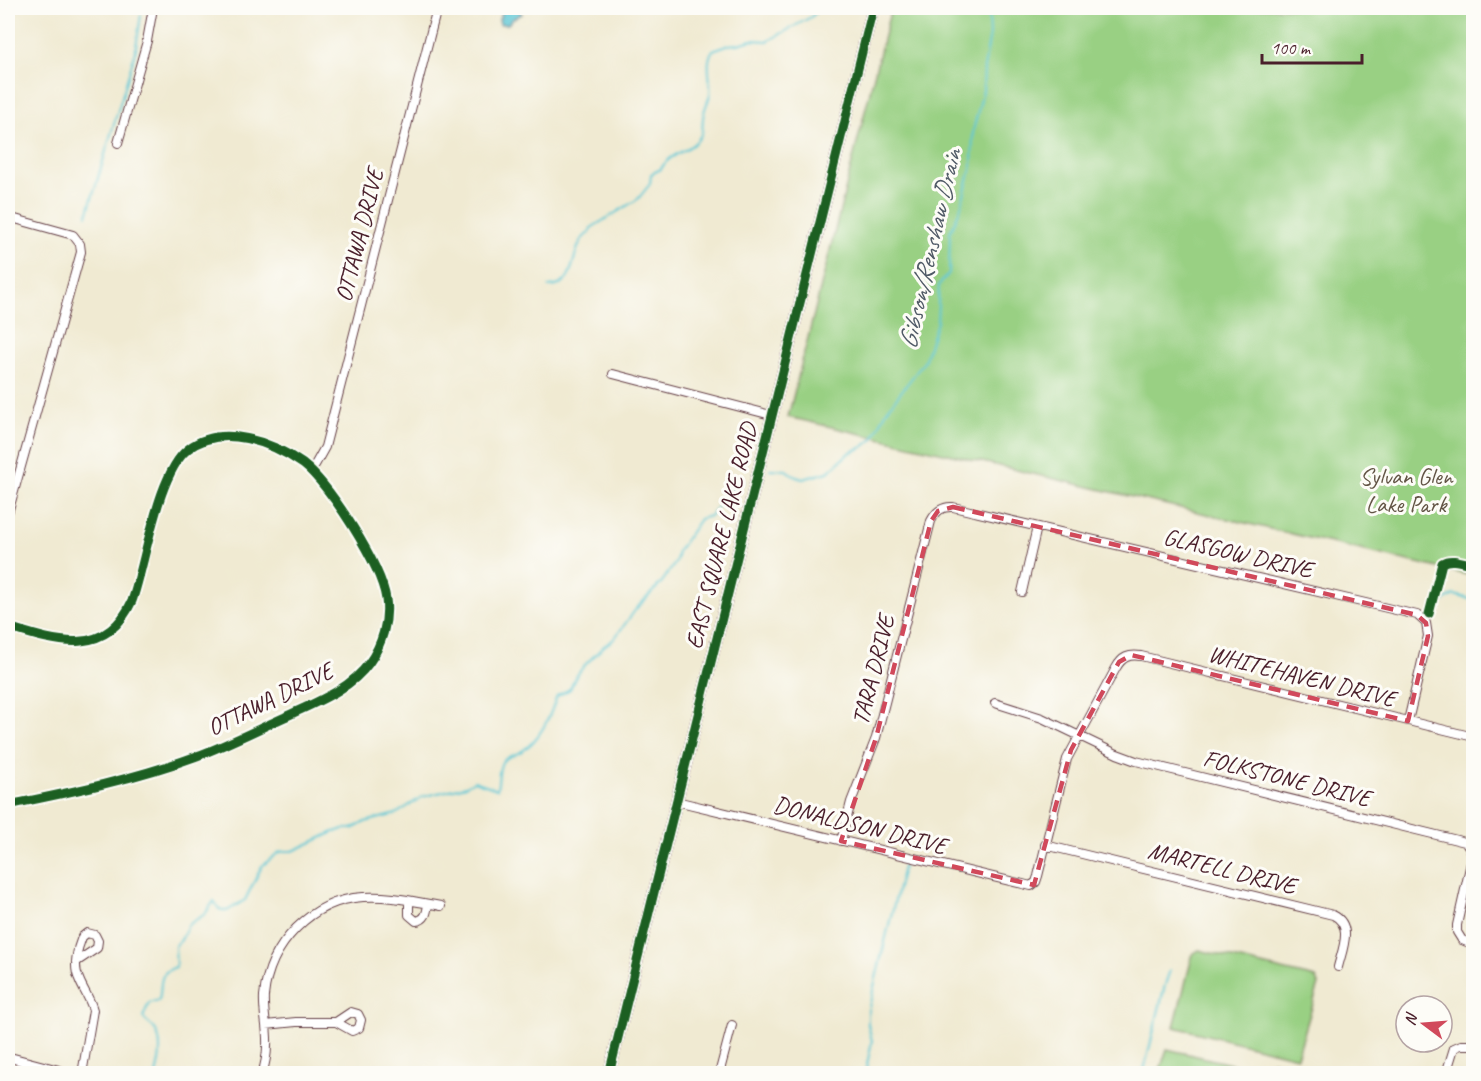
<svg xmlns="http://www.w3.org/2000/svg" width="1481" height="1081" font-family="Caveat,sans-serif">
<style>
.green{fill:#99d083;stroke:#727857;stroke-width:1.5}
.water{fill:#5cc7d5;stroke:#537380;stroke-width:1.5}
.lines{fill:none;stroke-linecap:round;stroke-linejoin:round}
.stream{stroke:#5cc7d5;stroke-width:2}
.minor-casing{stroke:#633d44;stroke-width:10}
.tertiary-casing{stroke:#633d44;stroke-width:11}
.secondary-casing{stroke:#633d44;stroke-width:13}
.minor{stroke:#fff;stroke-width:8}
.tertiary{stroke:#fff;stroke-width:9}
.secondary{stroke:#fff;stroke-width:10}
.cycleway-casing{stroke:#fdfcf7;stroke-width:13}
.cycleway{stroke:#1b5e20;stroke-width:9}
.marked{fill:none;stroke:#d1495b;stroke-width:4.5;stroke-dasharray:12 8;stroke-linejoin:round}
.labels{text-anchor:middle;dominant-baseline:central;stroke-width:6;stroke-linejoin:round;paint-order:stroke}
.street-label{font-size:24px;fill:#4a1f2b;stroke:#fdfcf7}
.park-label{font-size:24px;fill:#625445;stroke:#fdfcf7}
.water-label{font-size:26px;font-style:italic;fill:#505a66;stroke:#fdfcf7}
</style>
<rect width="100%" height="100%" fill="#fdfcf7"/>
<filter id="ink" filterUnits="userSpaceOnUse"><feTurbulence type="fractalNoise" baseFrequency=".0167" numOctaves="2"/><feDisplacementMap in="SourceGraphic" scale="12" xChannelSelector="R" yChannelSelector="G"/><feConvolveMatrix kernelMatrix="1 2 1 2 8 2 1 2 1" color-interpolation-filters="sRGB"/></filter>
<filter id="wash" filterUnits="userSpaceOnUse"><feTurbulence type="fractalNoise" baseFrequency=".008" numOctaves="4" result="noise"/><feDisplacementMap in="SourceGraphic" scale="24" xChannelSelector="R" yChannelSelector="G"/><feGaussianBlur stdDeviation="1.35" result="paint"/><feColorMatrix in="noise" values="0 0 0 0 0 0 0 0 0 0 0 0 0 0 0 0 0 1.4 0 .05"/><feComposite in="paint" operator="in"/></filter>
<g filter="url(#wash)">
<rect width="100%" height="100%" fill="#f0ead2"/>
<path class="green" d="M891 8H1473V576L788 417Z
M1199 950 1316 978 1319 984 1297 1057 1174 1027 1193 953Z
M1167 1049 1243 1067 1247 1073H1159Z
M1274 1060 1281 1072 1261 1073 1258 1069Z"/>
<path class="water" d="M501 8H517L522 14 512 19 508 24H500L499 19 502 14Z"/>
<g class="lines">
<path class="stream" d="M87 215 135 53 141 15
M549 287C580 287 568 245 589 233L591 228 638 199 650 184 651 174 661 169C669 152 697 150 702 132 703 126 702 119 704 113 705 107 708 102 710 95 712 81 704 63 713 50L727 45 738 44 752 40 768 41 811 17 821 8
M770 469 786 470 796 477 803 479 828 472 849 453 863 447 873 439 887 410 924 362 937 322 939 285 949 273 950 232 960 210 972 165 973 131 983 91 984 68 990 34 989 15 990 8
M1444 601 1454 595 1474 600
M156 1074C160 1060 163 1044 156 1031 153 1025 146 1023 143 1017L149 1003 159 1000C163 984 156 973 176 967L175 946 181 940 188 925 205 914 214 901 219 909 227 911 245 900 262 866 278 853 283 851H293L334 832 344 829H352L365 822 396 814 422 797 466 786 474 781 497 789C499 781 498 769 502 762 506 756 516 755 522 751 541 739 550 716 557 696L570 689 575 678 583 667 604 646 614 639 636 609 662 582 676 562 678 551 700 519 710 516 728 493 743 482
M865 1074 872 1041 868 1025V1011L903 867
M1143 1074 1165 985 1170 970"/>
</g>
</g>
<g filter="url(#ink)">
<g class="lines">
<defs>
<path id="minor" d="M118 143 147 41 153 8
M8 217 73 235 80 244 81 252 8 513
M613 374 771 415
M311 472 325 447 437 8
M1022 592 1037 527
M8 627C56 642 106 659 132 601 146 562 157 474 188 449 222 423 272 442 303 464 330 485 381 565 386 599 389 621 382 645 369 663 350 690 314 703 285 717 256 730 227 745 197 756 135 779 72 792 8 805
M995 703 1042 718 1117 754 1136 761 1465 842 1470 849 1472 858 1457 925V932L1462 940 1474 945
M676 801 1031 886 1036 882 1038 876 1067 759 1116 668C1122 657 1129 654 1141 656L1474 737
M841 841 851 802 876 738 931 521C936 511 942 506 953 507L1417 615 1426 623 1428 636 1408 721
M1045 845 1333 915C1354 925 1342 950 1338 967
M409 901V915L416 921C426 920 427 912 428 904
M76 962 97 948 98 941 95 935 87 933 82 937C77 949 73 967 79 979 83 990 90 998 93 1010L82 1074
M266 1025 296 1022H336L352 1031 359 1028 361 1020 358 1014 351 1012 336 1022
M262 1074C265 1065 267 1056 267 1046 268 1029 263 1013 264 996 269 944 312 900 363 897 389 895 416 902 441 906
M719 1074 732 1025
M1446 1074 1454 1048 1461 1045H1474"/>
<path id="tertiary" d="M8 1057 72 1074"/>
<path id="secondary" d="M609 1074 873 8"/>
</defs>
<use href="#minor" class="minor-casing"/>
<use href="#tertiary" class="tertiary-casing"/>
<use href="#secondary" class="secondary-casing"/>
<use href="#minor" class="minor"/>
<use href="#tertiary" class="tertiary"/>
<use href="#secondary" class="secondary"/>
<defs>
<path id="cycleway" d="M1429 614 1442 563C1451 557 1464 563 1474 565
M8 627C56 642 106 659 132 601 146 562 157 474 188 449 222 423 272 442 303 464 330 485 381 565 386 599 389 621 382 645 369 663 350 690 314 703 285 717 256 730 227 745 197 756 135 779 72 792 8 805
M609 1074 873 8"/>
</defs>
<use href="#cycleway" class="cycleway-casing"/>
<use href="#cycleway" class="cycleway"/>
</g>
</g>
<path class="marked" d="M953 507 1417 615 1426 623 1428 636 1408 721 1131 655 1119 662 1071 750 1034 885 841 841 876 738 931 521 938 511Z"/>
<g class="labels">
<g class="street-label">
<text transform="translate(359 235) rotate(-76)">OTTAWA DRIVE</text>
<text transform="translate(721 536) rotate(-76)">EAST SQUARE LAKE ROAD</text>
<text transform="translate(1238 553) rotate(13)">GLASGOW DRIVE</text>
<text transform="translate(873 670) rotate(-76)">TARA DRIVE</text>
<text transform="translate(1302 676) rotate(14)">WHITEHAVEN DRIVE</text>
<text transform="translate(270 699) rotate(-26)">OTTAWA DRIVE</text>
<text transform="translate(1287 778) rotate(14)">FOLKSTONE DRIVE</text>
<text transform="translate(860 825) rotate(14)">DONALDSON DRIVE</text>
<text transform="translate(1222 868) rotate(14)">MARTELL DRIVE</text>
</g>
<g class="park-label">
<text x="1406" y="476">Sylvan Glen<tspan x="1406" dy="28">Lake Park</tspan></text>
</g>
<g class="water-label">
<text transform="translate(930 249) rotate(-77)">Gibson/Renshaw Drain</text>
</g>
</g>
<rect width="1481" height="1081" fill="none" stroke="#fdfcf7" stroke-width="30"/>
<g transform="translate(1424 1024) rotate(286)"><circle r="28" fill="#fdfcf7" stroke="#b5a4a5" stroke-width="1.5"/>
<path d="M0-4.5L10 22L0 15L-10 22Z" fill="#d1495b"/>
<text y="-9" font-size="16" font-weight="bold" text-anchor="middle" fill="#4a1f2b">N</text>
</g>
<path d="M1262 54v9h100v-9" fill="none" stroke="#4a1f2b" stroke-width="3"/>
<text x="1271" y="54" font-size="18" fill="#4a1f2b" stroke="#fdfcf7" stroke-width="4.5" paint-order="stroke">100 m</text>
</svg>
